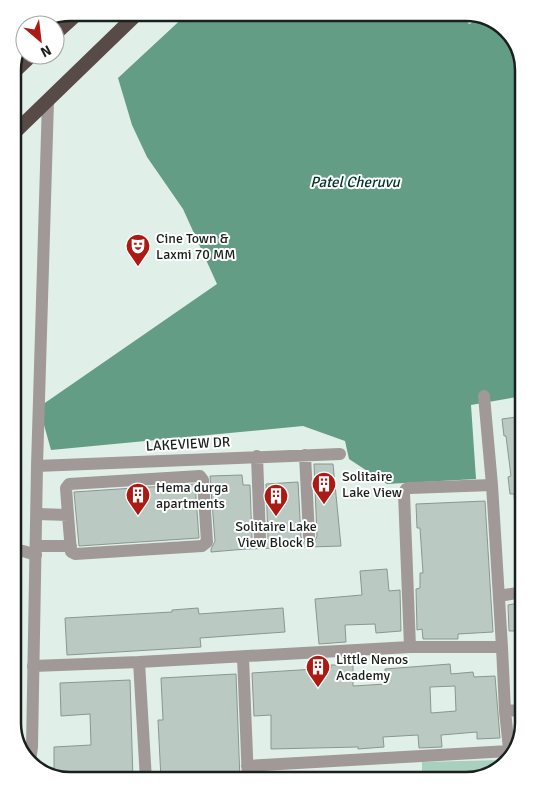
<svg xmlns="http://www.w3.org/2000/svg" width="536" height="793" font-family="Signika,sans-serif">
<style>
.green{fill:#a9d0bf}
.water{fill:#639d85}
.building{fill:#bacac3;stroke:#889790;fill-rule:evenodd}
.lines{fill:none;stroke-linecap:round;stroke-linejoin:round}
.minor{stroke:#a09997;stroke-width:12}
.tertiary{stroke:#a09997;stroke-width:12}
.trunk{stroke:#574a47;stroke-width:14}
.labels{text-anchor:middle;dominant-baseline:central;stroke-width:4;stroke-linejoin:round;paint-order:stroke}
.poi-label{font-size:14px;fill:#1a201d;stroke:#fff;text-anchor:start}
.street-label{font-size:14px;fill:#1a201d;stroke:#fff}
.water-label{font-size:15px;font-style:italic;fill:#003525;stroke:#fff}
.rim{fill:none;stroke:#1a201d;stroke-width:2.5}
</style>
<rect width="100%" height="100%" fill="#e0f0e9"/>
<path class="green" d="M501 760 502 765C482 785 448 780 422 780V762Z"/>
<path class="water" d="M188 13H461L469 24 484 18 497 22 516 42 523 71V396L471 405 476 479 387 484 349 459 345 441 303 426 51 450 39 407 217 284 183 209 147 157 132 125 118 78Z"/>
<path class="building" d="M524 416V508H515L514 494H510L508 477 511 476 506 436H504L502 419Z
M314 464H333L341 546 246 549 211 552V549L215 541 210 476 242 475 243 485H250L252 538 253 543 260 546 265 545 268 538 266 484 298 482 301 537 306 543H314L317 536Z
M195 484 199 538 79 546 74 492Z
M485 501 493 632 458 634V639H423L422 629 417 630 416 589 420 588V573H423L420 528H417L416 504Z
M387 569 389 591 400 590 401 631 376 633 375 624 345 625 346 642 319 644 315 599 362 595 360 571Z
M524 602V631H509L508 605Z
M198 608 199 614 283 608 285 632 200 638 201 647 67 655 65 618 172 612V610Z
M450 664 451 674 473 672 474 677 495 676 500 738 477 739V732L441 735 442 747 419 748 418 735 383 737 384 747 358 749V747L271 749V715L254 716 252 673 331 668V665H353V686L386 684 385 669ZM455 686 456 711 431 713 430 687Z
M236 674 240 780H199V777L161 779 158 720H163L161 678Z
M130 680 133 780H67L54 776V747L91 745 90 714 61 716 60 683Z"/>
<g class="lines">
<path class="minor" d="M484 396 492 485 502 647 505 711 510 758
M305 455 309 536
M257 456 260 538
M37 466 340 454
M37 514 68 515 66 488 69 484 200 476 203 480 207 542 202 546 75 554 71 552 68 515
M36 546H71
M13 550 23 551 36 555
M499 596 523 592
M410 647 404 493 406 489 410 488 492 485
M243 657 248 780
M139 662 146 780
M33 666 139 662 410 647H502
M505 711 523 710
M247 766 509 751"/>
<path class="tertiary" d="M30 762 32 747 37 466 48 101"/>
<path class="trunk" d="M55 34 78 13
M13 73 32 55
M13 134 138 13"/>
</g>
<defs>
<symbol id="theatre-pin" viewBox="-11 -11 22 30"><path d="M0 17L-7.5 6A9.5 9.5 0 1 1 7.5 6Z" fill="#ac1a14" stroke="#fff"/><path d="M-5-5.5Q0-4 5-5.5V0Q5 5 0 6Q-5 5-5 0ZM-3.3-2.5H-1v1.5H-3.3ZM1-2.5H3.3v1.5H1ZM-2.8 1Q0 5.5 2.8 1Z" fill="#fff"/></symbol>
<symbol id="building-pin" viewBox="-11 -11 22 30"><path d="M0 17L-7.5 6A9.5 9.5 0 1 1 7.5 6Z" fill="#ac1a14" stroke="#fff"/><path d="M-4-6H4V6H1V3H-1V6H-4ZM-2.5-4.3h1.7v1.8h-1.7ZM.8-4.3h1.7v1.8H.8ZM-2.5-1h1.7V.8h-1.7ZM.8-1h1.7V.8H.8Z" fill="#fff"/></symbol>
</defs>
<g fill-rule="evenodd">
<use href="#theatre-pin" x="124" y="232" width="28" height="38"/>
<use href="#building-pin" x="310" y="470" width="28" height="38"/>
<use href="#building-pin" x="124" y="481" width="28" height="38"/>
<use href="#building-pin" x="262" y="482" width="28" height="38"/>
<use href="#building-pin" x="304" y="653" width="28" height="38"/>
</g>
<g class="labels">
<g class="poi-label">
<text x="156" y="238">Cine Town &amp;<tspan x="156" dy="16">Laxmi 70 MM</tspan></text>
<text x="342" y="476">Solitaire<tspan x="342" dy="16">Lake View</tspan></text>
<text x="156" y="487">Hema durga<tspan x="156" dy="16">apartments</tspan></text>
<text x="276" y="526" text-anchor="middle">Solitaire Lake<tspan x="276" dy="16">View Block B</tspan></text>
<text x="336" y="659">Little Nenos<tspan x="336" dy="16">Academy</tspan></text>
</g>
<g class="street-label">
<text transform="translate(188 444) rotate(-3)">LAKEVIEW DR</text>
</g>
<g class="water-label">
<text x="355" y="182">Patel Cheruvu</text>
</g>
</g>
<path d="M0 0H536V793H0ZM70 21H466A49 49 0 0 1 515 70V723A49 49 0 0 1 466 772H70A49 49 0 0 1 21 723V70A49 49 0 0 1 70 21Z" fill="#fff" fill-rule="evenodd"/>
<path class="rim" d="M70 21H466A49 49 0 0 1 515 70V723A49 49 0 0 1 466 772H70A49 49 0 0 1 21 723V70A49 49 0 0 1 70 21Z"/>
<g transform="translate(40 40) rotate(152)"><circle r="24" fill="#ffffff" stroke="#a3a6a5"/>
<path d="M0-4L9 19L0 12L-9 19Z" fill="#ac1a14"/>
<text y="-8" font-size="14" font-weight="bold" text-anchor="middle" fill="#1a201d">N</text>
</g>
</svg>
